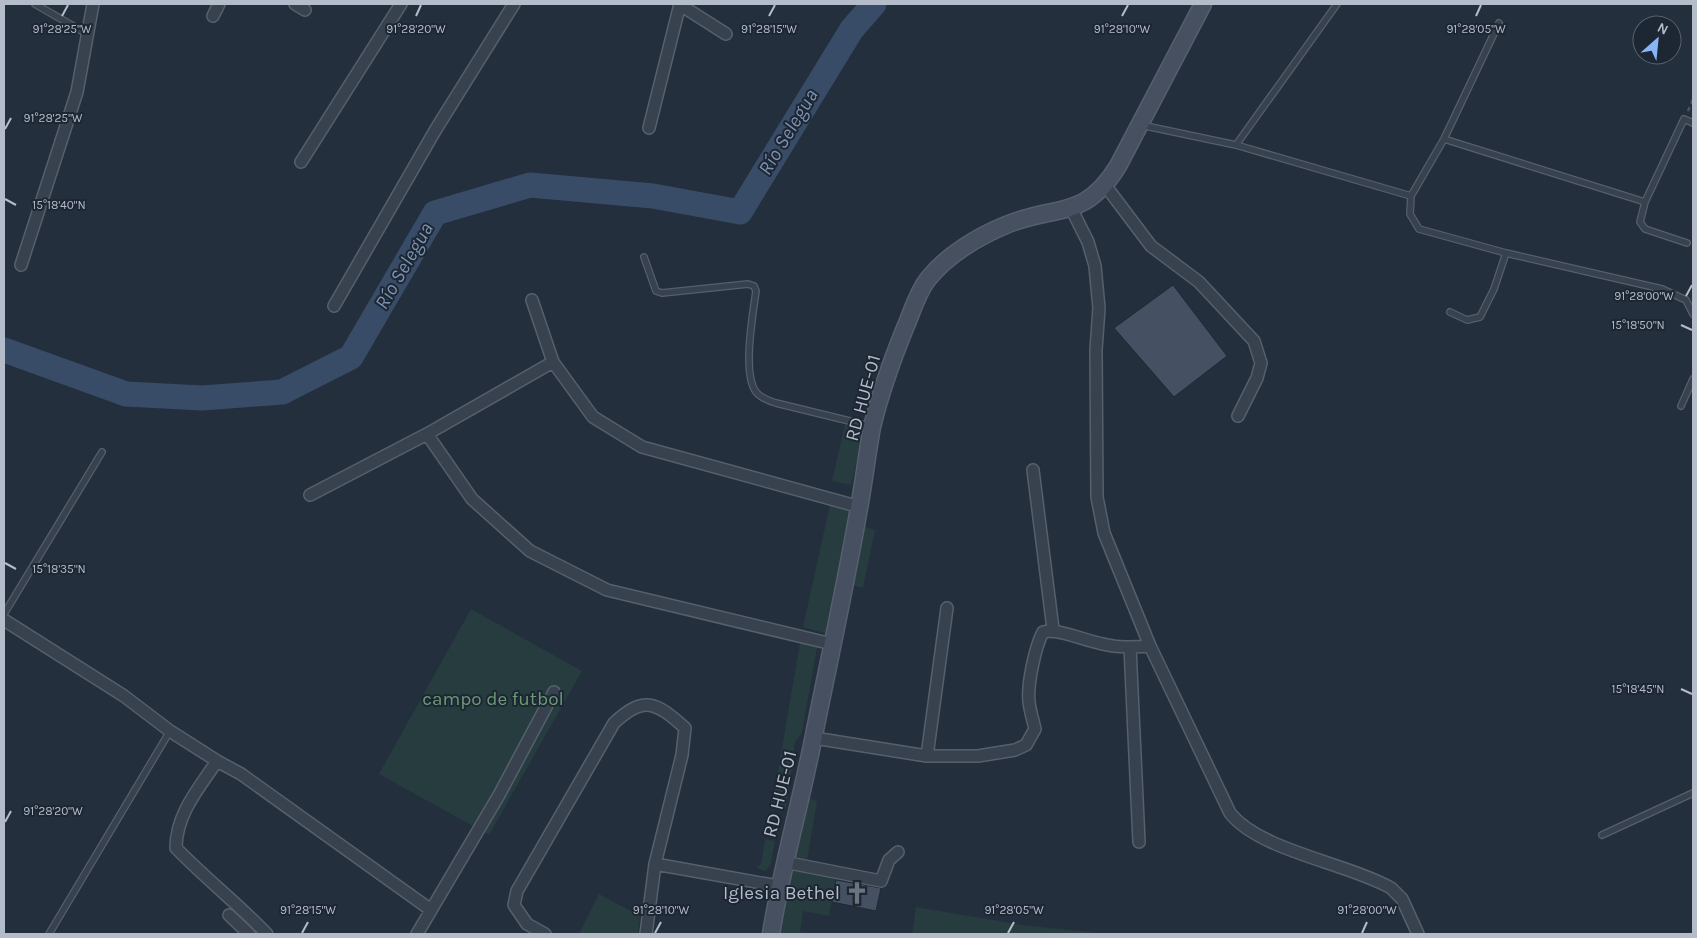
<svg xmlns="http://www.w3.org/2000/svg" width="1697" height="938" font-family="Karla,sans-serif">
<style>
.green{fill:#263c3f}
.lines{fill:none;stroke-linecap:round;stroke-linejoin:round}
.river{stroke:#394c67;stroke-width:25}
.building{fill:#455162;stroke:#1f2835}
.lane-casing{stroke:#565f6c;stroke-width:8}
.street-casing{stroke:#565f6c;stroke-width:14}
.secondary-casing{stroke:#565f6c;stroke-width:19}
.path{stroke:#44595c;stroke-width:2.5;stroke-dasharray:4 4;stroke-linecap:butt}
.lane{stroke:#38414e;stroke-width:5.5}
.street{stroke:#38414e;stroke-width:11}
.secondary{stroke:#465061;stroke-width:16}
.ticks{fill:none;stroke:#b4bcc9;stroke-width:2}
.labels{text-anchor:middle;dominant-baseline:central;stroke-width:4;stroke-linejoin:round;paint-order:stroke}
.street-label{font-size:19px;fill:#b4bcc9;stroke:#1d2633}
.park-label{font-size:19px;fill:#6b9a76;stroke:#1d2633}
.poi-label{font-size:19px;fill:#b4bcc9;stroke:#1d2633;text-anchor:end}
.water-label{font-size:20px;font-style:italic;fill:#7c92b1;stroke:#1d2633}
.ticks-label{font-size:12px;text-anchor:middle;fill:#b4bcc9;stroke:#1d2633;stroke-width:4;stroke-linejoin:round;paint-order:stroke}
</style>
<rect width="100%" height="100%" fill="#242f3e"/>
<path class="green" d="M846 420 865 425 851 485 832 481Z
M831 500 851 505 825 633 803 627Z
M857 525 875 530 863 588 845 583Z
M471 609 582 671 489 835 379 774Z
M800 643 817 647 802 733 795 742 786 809 772 806Z
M805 797 817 801 807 860 794 857Z
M765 839 775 841 771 863 766 871 756 868 761 864Z
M790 863 837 873 829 916 803 911 800 932 816 934H779Z
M599 894 640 916 638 934H579Z
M916 907 1022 925 1107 934H912Z"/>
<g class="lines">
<path class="river" d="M4 350 126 394 202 398 282 392 351 357 435 213 530 185 653 196 740 212 852 29 874 4"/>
</g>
<path class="building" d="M1173 285 1227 356 1174 397 1114 328Z
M836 880 881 888 876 911 832 902Z"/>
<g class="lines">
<defs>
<path id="lane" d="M35 4 87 34
M1141 125 1236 145 1411 196 1444 139 1499 23
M1444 139 1645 202
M1236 145 1337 4
M1411 196 1410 214 1419 229 1506 253 1662 289 1686 300 1693 314
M1687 243 1645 229 1640 222 1645 202 1684 119 1693 123
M644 257 656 291 662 293 748 284 754 286 756 291C753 314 742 373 756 392 761 398 769 401 776 403L870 426
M1450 312 1467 320 1480 317 1494 289 1506 253
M1681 406 1693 379
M4 614 102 452
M1602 835 1693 793
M49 934 170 731"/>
<path id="street" d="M295 4 305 10
M679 4 726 34
M213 16 219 4
M649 128 680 4
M301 162 401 4
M1105 185 1151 246 1199 282 1254 341 1261 363 1257 378 1238 416
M1071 208 1088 242 1095 266 1099 308 1096 350 1097 497 1104 533 1150 646 1230 813C1260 851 1347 863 1391 888L1402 899 1418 934
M21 265 77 92 93 4
M532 300 553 362 593 417 642 447 860 507
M334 306 436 129 514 4
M427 434 472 499 530 551 607 590 832 644
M1033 470 1053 629
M310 495 427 434 553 362
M4 620 124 696 170 731 217 761C199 788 176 814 176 848 205 878 238 904 267 934
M1130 647 1139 842
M814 738 927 756H978L1015 750 1026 745 1035 729C1033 720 1030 711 1029 702 1027 685 1035 647 1043 632 1059 628 1085 641 1103 644 1118 648 1134 647 1150 646
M927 756 947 608
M217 761 241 774 431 910
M784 862 881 881 889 860 898 852
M655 864 778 886
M229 915 249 934
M417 934 499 795 554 692
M545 934 527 924 514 905 517 891 614 723C644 695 656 702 685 728L682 755 655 864 646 934"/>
<path id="secondary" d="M771 934C782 865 802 799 815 730 830 656 846 582 859 508 864 481 867 454 872 427 880 394 892 360 905 328 912 312 917 293 928 279 947 255 979 236 1006 225 1056 204 1084 221 1118 166L1203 4"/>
</defs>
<use href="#lane" class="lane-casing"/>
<use href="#street" class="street-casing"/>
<use href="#secondary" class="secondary-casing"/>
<path class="path" d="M1688 111 1693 99"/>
<use href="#lane" class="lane"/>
<use href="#street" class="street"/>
<use href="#secondary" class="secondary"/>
</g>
<path class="ticks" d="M62 16 68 5M416 16 421 5M769 16 775 5M1122 16 1128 5M1476 16 1481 5M5 129 11 118M5 199 16 205M1686 296 1692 285M1681 325 1692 330M5 563 16 569M1681 689 1692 694M5 822 11 811M302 933 308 922M655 933 661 922M1008 933 1014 922M1362 933 1367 922"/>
<defs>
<symbol id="church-bare" viewBox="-9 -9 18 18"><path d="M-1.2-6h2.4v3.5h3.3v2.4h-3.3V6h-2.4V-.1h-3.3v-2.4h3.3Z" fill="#6b7280" stroke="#1d2633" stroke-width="2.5" paint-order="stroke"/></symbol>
</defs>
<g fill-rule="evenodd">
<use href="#church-bare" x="841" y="877" width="32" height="32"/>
</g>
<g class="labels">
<g class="street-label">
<text transform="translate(863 398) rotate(-75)">RD HUE-01</text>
<text transform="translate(780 794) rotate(-76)">RD HUE-01</text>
</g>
<g class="park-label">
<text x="493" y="699">campo de futbol</text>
</g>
<g class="poi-label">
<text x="840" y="893">Iglesia Bethel</text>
</g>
<g class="water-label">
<text transform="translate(788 132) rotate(-59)">Río Selegua</text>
<text transform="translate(404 266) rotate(-60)">Río Selegua</text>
</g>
</g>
<g class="ticks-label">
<text x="62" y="33">91°28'25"W</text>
<text x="416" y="33">91°28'20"W</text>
<text x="769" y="33">91°28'15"W</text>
<text x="1122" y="33">91°28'10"W</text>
<text x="1476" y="33">91°28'05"W</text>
<text x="53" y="122">91°28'25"W</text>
<text x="59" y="209">15°18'40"N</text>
<text x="1644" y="300">91°28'00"W</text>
<text x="1638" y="329">15°18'50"N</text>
<text x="59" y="573">15°18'35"N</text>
<text x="1638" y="693">15°18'45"N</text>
<text x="53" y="815">91°28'20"W</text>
<text x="308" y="914">91°28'15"W</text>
<text x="661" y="914">91°28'10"W</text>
<text x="1014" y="914">91°28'05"W</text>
<text x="1367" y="914">91°28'00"W</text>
</g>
<rect width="1697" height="938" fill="none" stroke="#b4bcc9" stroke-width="10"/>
<g transform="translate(1657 40) rotate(27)"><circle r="24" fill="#1d2633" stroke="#59626f"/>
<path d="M0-4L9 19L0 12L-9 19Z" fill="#8ab4f8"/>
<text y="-8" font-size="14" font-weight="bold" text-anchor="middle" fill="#b4bcc9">N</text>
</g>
</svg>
